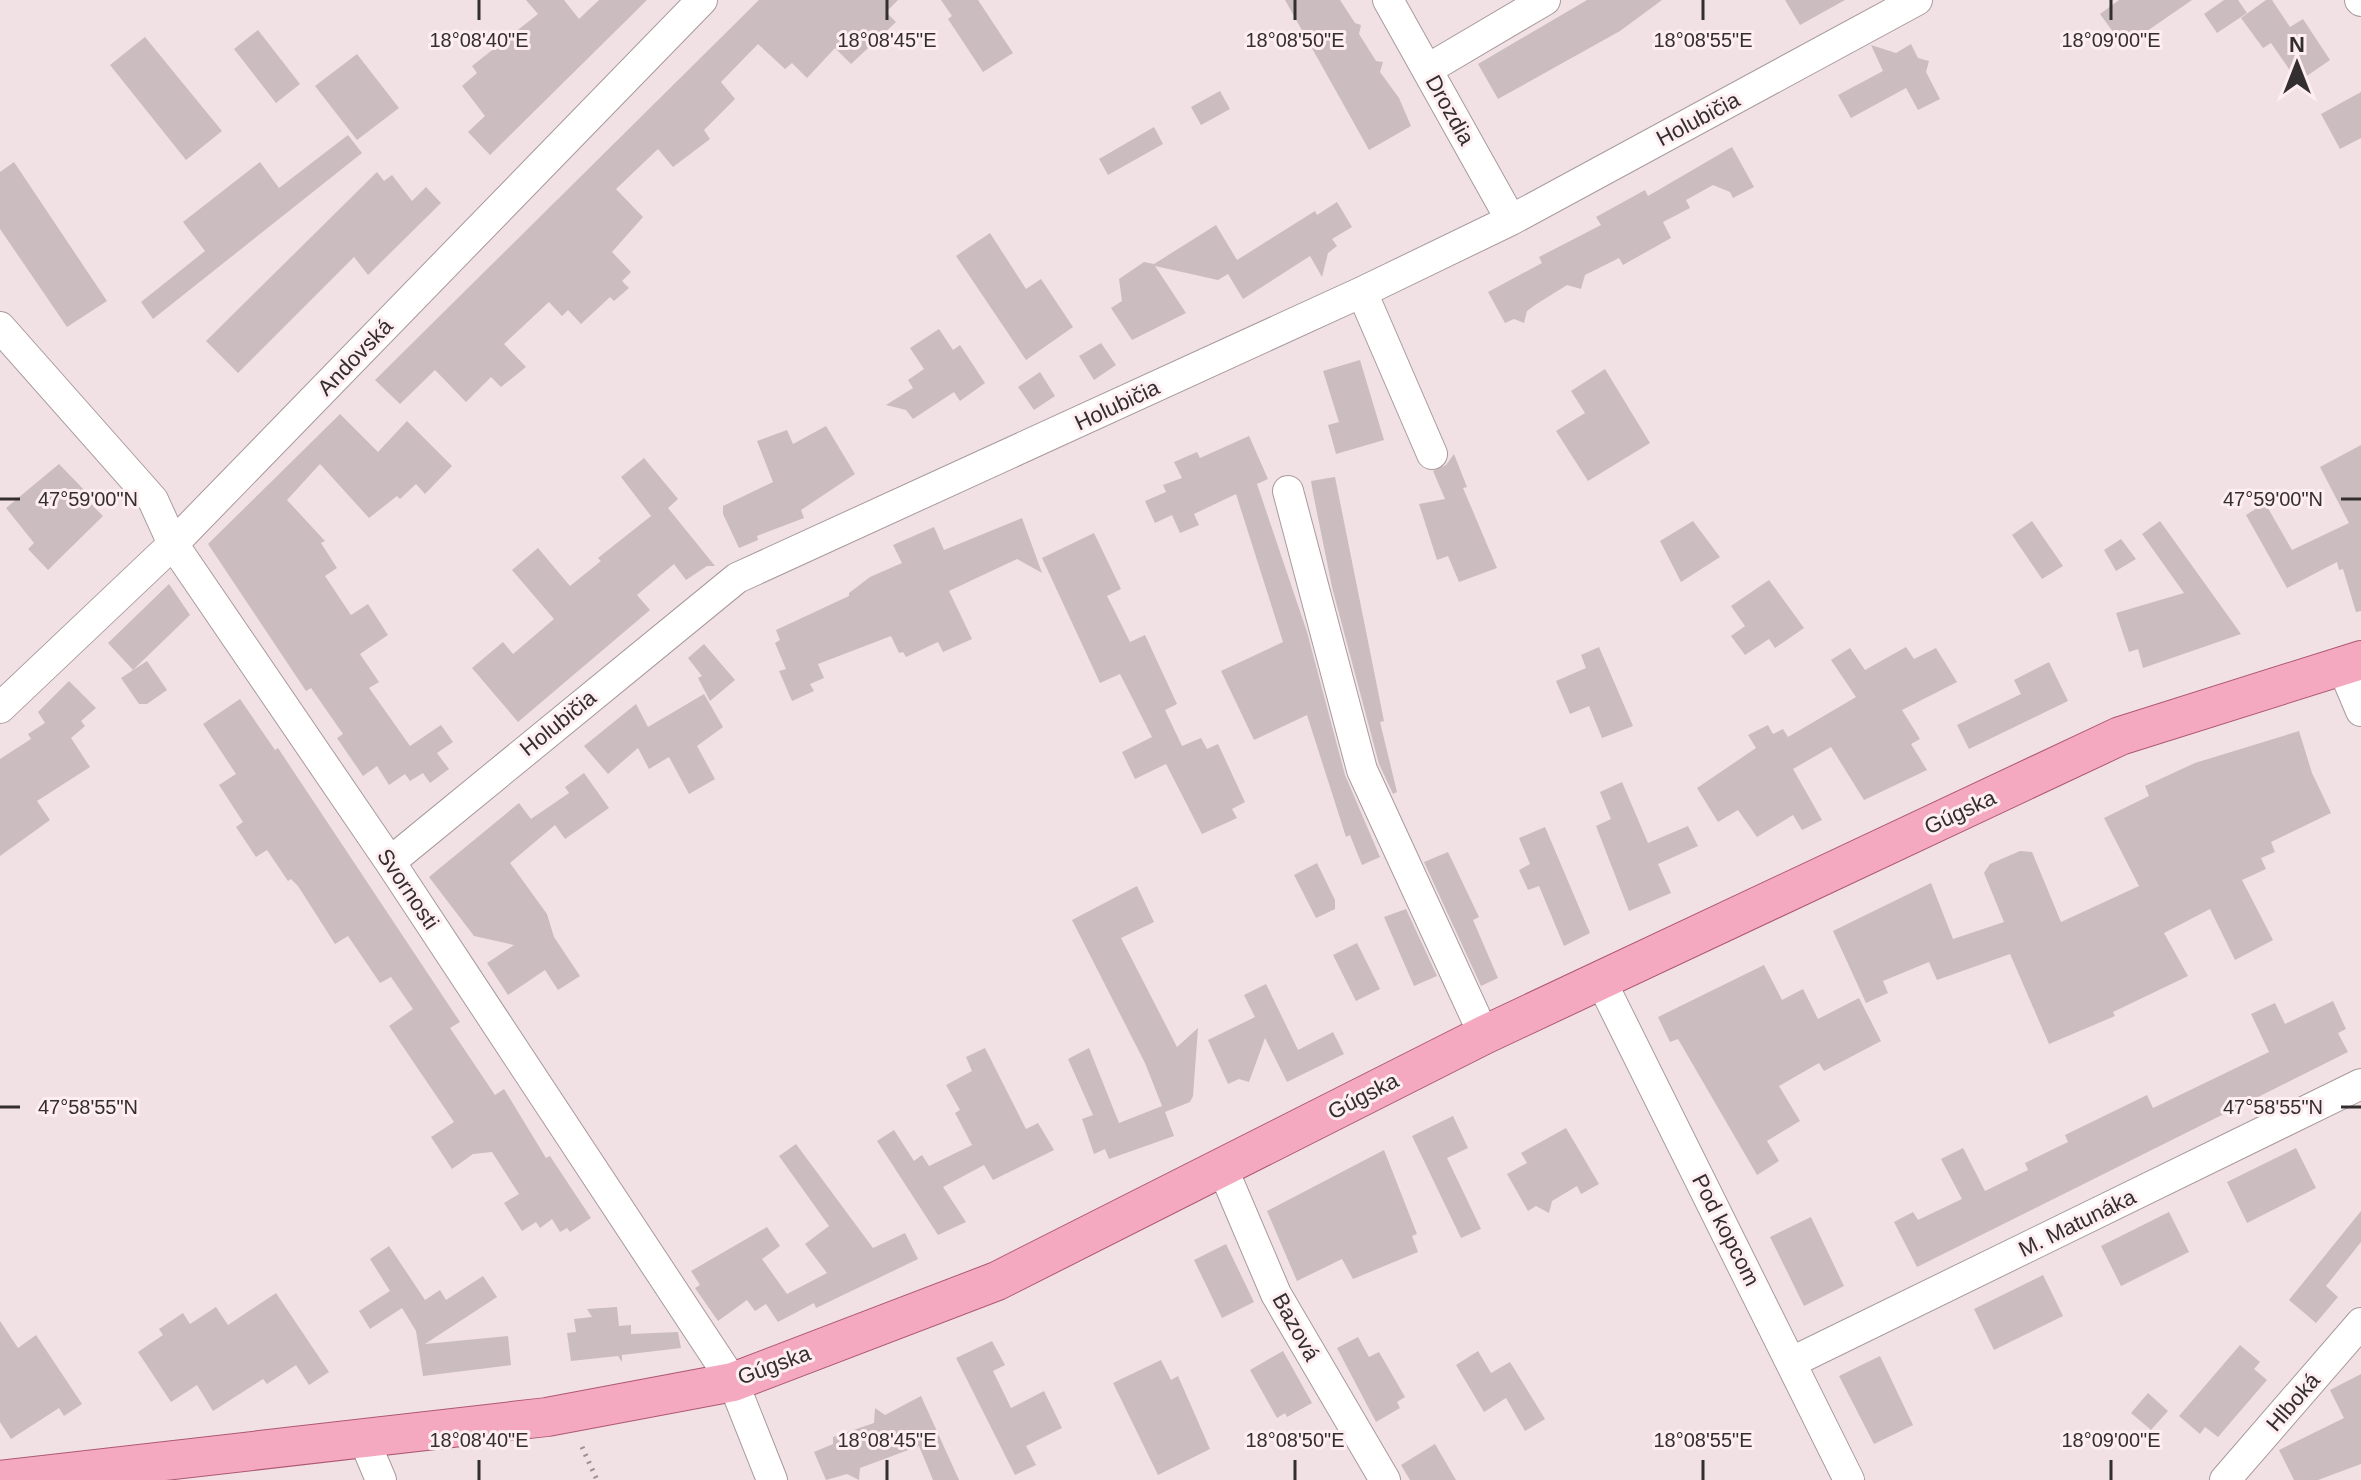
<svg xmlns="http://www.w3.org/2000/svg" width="2361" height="1480" font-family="Arial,sans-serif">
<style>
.building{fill:#cabcbf}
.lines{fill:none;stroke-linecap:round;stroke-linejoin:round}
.minor-casing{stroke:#a89a9d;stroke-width:32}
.major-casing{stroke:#ad5872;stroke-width:40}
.path{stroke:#9c9194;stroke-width:5;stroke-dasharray:2 6;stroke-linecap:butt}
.minor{stroke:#fff;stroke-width:30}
.major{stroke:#f5a9c0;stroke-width:38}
.ticks{fill:none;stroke:#332e2f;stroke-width:3}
.labels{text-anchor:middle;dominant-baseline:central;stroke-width:6;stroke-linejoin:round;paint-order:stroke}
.street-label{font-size:22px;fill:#332e2f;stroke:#feeef2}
.ticks-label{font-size:20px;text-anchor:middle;fill:#332e2f;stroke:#feeef2;stroke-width:6;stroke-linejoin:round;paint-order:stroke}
</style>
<rect width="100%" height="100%" fill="#f1e1e5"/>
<path class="building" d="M526 0H564L579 19 599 0H647L490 155 468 132 485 116 462 86 477 73 472 66 538 14Z
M759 0H898L886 12 896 22 851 64 835 48 807 78 792 63 785 69 758 44 721 82 735 99 704 130 710 139 673 167 658 149 616 189 643 217 612 252 631 272 622 281 629 288 614 301 610 297 581 324 568 310 562 316 549 302 504 344 526 367 501 387 491 377 466 402 435 370 400 404 375 380Z
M941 0H978L1013 53 983 72 948 19 952 16Z
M1285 0H1340L1355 23 1361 25 1359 34 1376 61 1383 62 1380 72 1399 98 1411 126 1369 150Z
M1587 0H1662L1620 31 1498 99 1478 64Z
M1785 0H1845L1800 25Z
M2119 0H2192L2124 47 2100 14Z
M2224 0H2238L2247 13 2217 33 2204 14Z
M2266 0H2272L2290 27 2303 19 2330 60 2298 82 2271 43 2263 48 2241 18Z
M258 30 300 84 276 103 234 49Z
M145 37 222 131 186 160 110 65Z
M1911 44 1918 58 1929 61 1926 72 1940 99 1918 110 1906 88 1851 118 1838 95 1883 71 1871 45 1896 53Z
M357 54 399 108 357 140 315 86Z
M1220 91 1230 109 1201 125 1191 107Z
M2361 92V138L2340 149 2321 114Z
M1154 127 1163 144 1108 175 1099 159Z
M348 135 362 153 153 319 141 302 205 251 183 222 260 162 279 188Z
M1732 147 1754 187 1733 198 1730 192 1713 185 1686 200 1690 208 1663 222 1671 238 1623 265 1619 258 1585 275 1581 289 1567 285 1535 305 1527 311 1524 323 1514 319 1505 323 1488 292 1542 263 1539 257 1601 225 1596 217 1645 190 1648 196Z
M14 162 107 301 67 327 0 229V172Z
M377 172 384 181 392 175 412 201 426 187 441 203 368 275 354 257 238 373 206 341Z
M1337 202 1352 227 1332 239 1337 246 1328 253 1322 277 1310 256 1243 299 1228 274 1218 280 1155 266 1186 313 1132 340 1111 308 1122 301 1119 279 1144 262 1154 264 1216 225 1237 260 1315 211 1317 215Z
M990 233 1026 289 1041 279 1073 327 1026 360 956 256Z
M939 329 953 350 960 345 985 383 960 401 954 392 913 419 906 410 886 405 913 388 908 380 924 369 910 348Z
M1101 343 1116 365 1094 380 1079 356Z
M1360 360 1384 440 1336 454 1328 425 1339 422 1323 371Z
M1605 369 1650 443 1588 481 1556 431 1585 413 1571 391Z
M1040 372 1055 396 1034 410 1018 387Z
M340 414 378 452 407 421 452 466 425 494 416 484 400 499 397 496 369 518 320 464 287 500 325 541 321 543 337 568 325 576 351 615 368 604 388 635 360 654 379 682 369 688 410 746 441 725 453 742 437 753 449 769 430 783 423 773 410 781 405 774 389 785 377 766 363 776 337 738 343 734 311 688 306 691 208 544Z
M826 426 855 474 801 510 804 518 757 536 758 540 739 548 723 514V506L773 482 757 441 787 430 793 444Z
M1249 436 1268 479 1257 484 1307 632 1345 775 1380 857 1362 865 1350 835 1346 837 1307 715 1254 740 1221 671 1283 642 1236 494 1194 514 1199 525 1180 533 1172 515 1155 523 1145 501 1166 492 1163 485 1182 478 1174 462 1197 452 1200 458Z
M2361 445V611L2356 612 2343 569 2339 570 2337 562 2287 588 2246 515 2265 503 2292 550 2349 523 2320 467Z
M1454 454 1467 487 1463 488 1497 568 1459 582 1448 556 1437 560 1419 504 1445 499 1433 471 1446 465Z
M644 458 678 499 668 508 715 566H707L686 580 674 564 637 595 650 610 518 722 472 668 503 642 513 654 554 619 512 570 538 548 570 586 601 561 598 558 651 516 621 477Z
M59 464 93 499 90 503 103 516 48 570 28 549 34 543 6 508Z
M1335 477 1384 721 1380 722 1397 792 1393 794 1379 764 1332 587 1313 493 1311 481Z
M1022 518 1042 573 1017 559 949 591 972 639 943 652 938 642 906 657 903 652 899 653 891 636 818 664 824 678 810 684 814 691 792 701 779 671 786 669 775 643 780 640 776 630 849 596V593L870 577 902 563 893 545 934 527 944 550Z
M1693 521 1720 557 1681 582 1660 541Z
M2032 521 2063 566 2042 579 2012 535Z
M2160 521 2241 634 2143 668 2138 649 2129 652 2116 613 2184 593 2142 534Z
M1094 533 1121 589 1107 596 1130 642 1145 635 1177 704 1165 710 1182 746 1201 738 1207 749 1218 744 1245 802 1232 809 1237 818 1202 834 1166 764 1135 779 1122 752 1152 737 1120 674 1100 683 1042 558Z
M2121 539 2136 559 2116 571 2104 550Z
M1769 580 1804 628 1775 648 1769 639 1745 655 1731 636 1745 626 1731 606Z
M169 584 190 615 133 670 108 643Z
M704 644 735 680 710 701 698 678 702 676 688 658Z
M1599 647 1633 726 1602 738 1589 706 1570 714 1556 681 1586 668 1581 655Z
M1906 647 1914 659 1936 648 1957 682 1902 710 1920 739 1911 744 1927 770 1864 800 1831 747 1793 769 1822 820 1802 830 1793 815 1757 837 1738 810 1718 822 1697 788 1756 748 1748 735 1768 725 1773 734 1783 729 1788 737 1856 697 1831 660 1850 648 1865 670Z
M147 661 167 690 147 704H139L121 678Z
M2049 662 2068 701 1969 749 1957 725 2021 694 2014 680Z
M69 681 96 708 81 721 85 726 71 738 90 767 37 801 50 820 0 856V759L31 739 28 734 45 723 38 712Z
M704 694 723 727 697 746 715 779 689 794 669 757 649 769 638 748 608 774 584 746 636 704 648 727Z
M240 699 275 750 278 748 460 1022 450 1028 495 1095 504 1089 546 1158 550 1156 591 1218 570 1232 567 1228 560 1232 552 1219 540 1228 536 1222 522 1231 504 1203 519 1194 492 1152 473 1154 452 1169 431 1137 454 1122 389 1026 413 1009 391 977 380 983 348 936 335 944 298 886 291 879 288 881 267 850 256 857 236 827 243 822 219 785 236 774 203 724Z
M2299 731 2312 773 2331 813 2271 842 2275 852 2261 858 2266 869 2242 880 2273 940 2235 960 2210 909 2164 933 2188 976 2113 1012 2115 1016 2049 1044 2010 954 1937 980 1929 962 1883 981 1888 993 1866 1003 1833 931 1931 883 1953 939 2004 922 1984 873 1990 864 2020 851 2032 852 2061 922 2139 886 2104 818 2149 796 2145 786 2195 763Z
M584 773 609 808 565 839 555 825 510 863 547 914 554 937 580 976 558 990 545 970 508 995 487 963 514 945 474 936 429 877 519 803 531 819 569 793 565 787Z
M1622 782 1648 843 1688 826 1698 846 1658 864 1671 893 1629 911 1596 826 1611 819 1600 792Z
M1545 827 1590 933 1564 946 1539 886 1528 890 1519 870 1530 864 1519 838Z
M1448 852 1479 917 1473 920 1498 978 1481 986 1424 862Z
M1317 863 1335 900V909L1316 918 1294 875Z
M1137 886 1154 922 1121 938 1177 1047 1198 1028 1193 1096 1190 1102 1165 1112 1174 1136 1109 1159 1105 1149 1094 1154 1082 1119 1093 1115 1068 1059 1089 1048 1119 1123 1162 1106 1145 1063 1072 920Z
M1406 909 1437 976 1414 986 1384 917Z
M1357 943 1380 989 1356 1001 1333 955Z
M1764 965 1782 1000 1803 989 1818 1019 1859 998 1881 1041 1824 1071 1819 1063 1779 1086 1800 1121 1767 1141 1779 1161 1757 1175 1678 1039 1670 1042 1658 1017Z
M1266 984 1298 1050 1333 1032 1344 1054 1287 1082 1265 1038 1249 1082 1239 1079 1228 1084 1208 1040 1255 1017 1244 995Z
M2333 1001 2346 1029 2338 1033 2348 1052 1917 1267 1894 1222 1913 1212 1918 1220 1962 1199 1941 1159 1963 1148 1985 1191 2028 1170 2025 1163 2068 1142 2065 1135 2147 1095 2153 1108 2269 1052 2251 1014 2275 1003 2285 1024Z
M985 1048 1026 1129 1038 1123 1054 1150 993 1180 984 1165 943 1187 966 1222 938 1235 877 1141 894 1130 914 1161 922 1155 929 1166 972 1145 955 1113 960 1110 946 1085 972 1071 966 1057Z
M1453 1116 1468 1148 1447 1158 1481 1229 1461 1238 1412 1136Z
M1566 1128 1599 1184 1581 1194 1577 1186 1552 1201 1549 1213 1536 1206 1528 1211 1507 1174 1527 1163 1521 1153Z
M796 1144 873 1248 905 1233 918 1259 816 1308 814 1303 778 1322 766 1304 755 1311 747 1300 718 1321 695 1288 700 1285 691 1271 767 1227 780 1246 762 1259 787 1294 827 1273 805 1244 829 1226 779 1156Z
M2296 1148 2316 1188 2247 1223 2227 1182Z
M1384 1150 1417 1234 1412 1236 1418 1252 1353 1279 1342 1259 1297 1281 1267 1211Z
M2361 1211V1242L2326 1286 2338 1297 2316 1323 2289 1300Z
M2169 1212 2189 1252 2121 1286 2101 1246Z
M1811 1217 1844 1286 1804 1306 1770 1237Z
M1226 1244 1254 1302 1222 1318 1194 1260Z
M389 1246 425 1300 440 1290 446 1300 483 1276 497 1297 425 1344 508 1336 511 1365 423 1376 416 1331 402 1308 370 1329 359 1311 390 1291 370 1259Z
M2043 1275 2063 1316 1994 1350 1974 1309Z
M276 1293 329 1372 309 1385 296 1365 267 1384 263 1379 213 1411 197 1385 171 1402 138 1352 163 1335 159 1329 183 1313 190 1324 216 1307 228 1325Z
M617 1307 619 1326 631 1325V1334L678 1332 681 1348 622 1355V1362L618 1356 571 1361 567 1333 576 1332 574 1319 592 1317 587 1309Z
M0 1321 18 1348 36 1335 82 1404 64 1416 59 1408 11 1439 0 1422Z
M1358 1337 1369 1357 1379 1352 1405 1397 1397 1402 1400 1408 1376 1422 1337 1348Z
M992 1341 1005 1365 993 1371 1011 1408 1044 1391 1062 1428 1026 1446 1036 1465 1015 1475 956 1358Z
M2240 1345 2260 1362 2254 1369 2267 1380 2218 1437 2205 1427 2200 1434 2179 1416Z
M1283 1351 1312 1403 1287 1417 1285 1413 1277 1418 1250 1370Z
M1478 1351 1491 1373 1510 1362 1545 1419 1525 1431 1506 1398 1484 1412 1456 1365Z
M1880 1356 1913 1425 1874 1444 1839 1376Z
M1161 1360 1171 1380 1178 1376 1210 1449 1158 1475 1113 1383Z
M2361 1374V1453L2349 1429 2361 1453V1464L2318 1480H2294L2279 1450 2344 1418 2330 1390Z
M2148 1393 2168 1411 2151 1430 2131 1413Z
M921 1396 959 1480H933L919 1446 860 1468 859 1480 847 1474 826 1480 814 1452 833 1444V1437L874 1423 875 1408 885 1415Z
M1435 1444 1456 1480H1410L1401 1465Z"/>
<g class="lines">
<defs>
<path id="minor" d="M1388 0 1511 220
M2360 0 2361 1
M1428 69 1545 0
M1362 292 1432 454
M0 327 153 500 173 544 390 862 733 1382 772 1480
M1288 491 1362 770 1484 1035
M2342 666 2361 711
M0 708 173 544 702 0
M390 862 737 578 1362 292 1511 220 1917 0
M1601 981 1849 1480
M1222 1167 1276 1294 1385 1480
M1792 1362 2361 1084
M362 1435 381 1480
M2225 1480 2361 1323"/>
<path id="major" d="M0 1480 547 1417 733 1382 997 1281 1484 1035 2120 736 2361 660"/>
</defs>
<use href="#minor" class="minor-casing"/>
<use href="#major" class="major-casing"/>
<path class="path" d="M582 1447 597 1480"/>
<use href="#minor" class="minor"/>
<use href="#major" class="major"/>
</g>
<path class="ticks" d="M479 0V20M887 0V20M1295 0V20M1703 0V20M2111 0V20M0 499H20M2341 499H2361M0 1107H20M2341 1107H2361M479 1460V1480M887 1460V1480M1295 1460V1480M1703 1460V1480M2111 1460V1480"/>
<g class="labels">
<g class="street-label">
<text transform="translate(1450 110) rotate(61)">Drozdia</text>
<text transform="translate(1698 119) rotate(-28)">Holubičia</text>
<text transform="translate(355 357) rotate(-46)">Andovská</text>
<text transform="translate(1117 405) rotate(-25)">Holubičia</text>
<text transform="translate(558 723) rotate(-39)">Holubičia</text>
<text transform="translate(1960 812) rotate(-25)">Gúgska</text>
<text transform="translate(408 889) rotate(56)">Svornosti</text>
<text transform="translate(1363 1096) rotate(-27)">Gúgska</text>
<text transform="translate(2077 1223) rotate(-26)">M. Matunáka</text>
<text transform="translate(1726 1230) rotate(63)">Pod kopcom</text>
<text transform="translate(1296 1327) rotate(61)">Bazová</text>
<text transform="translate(774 1365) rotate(-20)">Gúgska</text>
<text transform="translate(2293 1402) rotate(-49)">Hlboká</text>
</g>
</g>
<g class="ticks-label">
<text x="479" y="47">18°08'40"E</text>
<text x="887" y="47">18°08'45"E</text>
<text x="1295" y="47">18°08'50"E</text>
<text x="1703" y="47">18°08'55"E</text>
<text x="2111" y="47">18°09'00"E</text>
<text x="88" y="506">47°59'00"N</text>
<text x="2273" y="506">47°59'00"N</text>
<text x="88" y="1114">47°58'55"N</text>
<text x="2273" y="1114">47°58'55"N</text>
<text x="479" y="1447">18°08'40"E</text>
<text x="887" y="1447">18°08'45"E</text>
<text x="1295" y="1447">18°08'50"E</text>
<text x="1703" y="1447">18°08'55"E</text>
<text x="2111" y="1447">18°09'00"E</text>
</g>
<g transform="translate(2297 64)" stroke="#feeef2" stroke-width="6" paint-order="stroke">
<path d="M0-6L14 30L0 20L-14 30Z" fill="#332e2f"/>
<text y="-12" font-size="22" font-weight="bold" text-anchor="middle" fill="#332e2f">N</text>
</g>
</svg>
